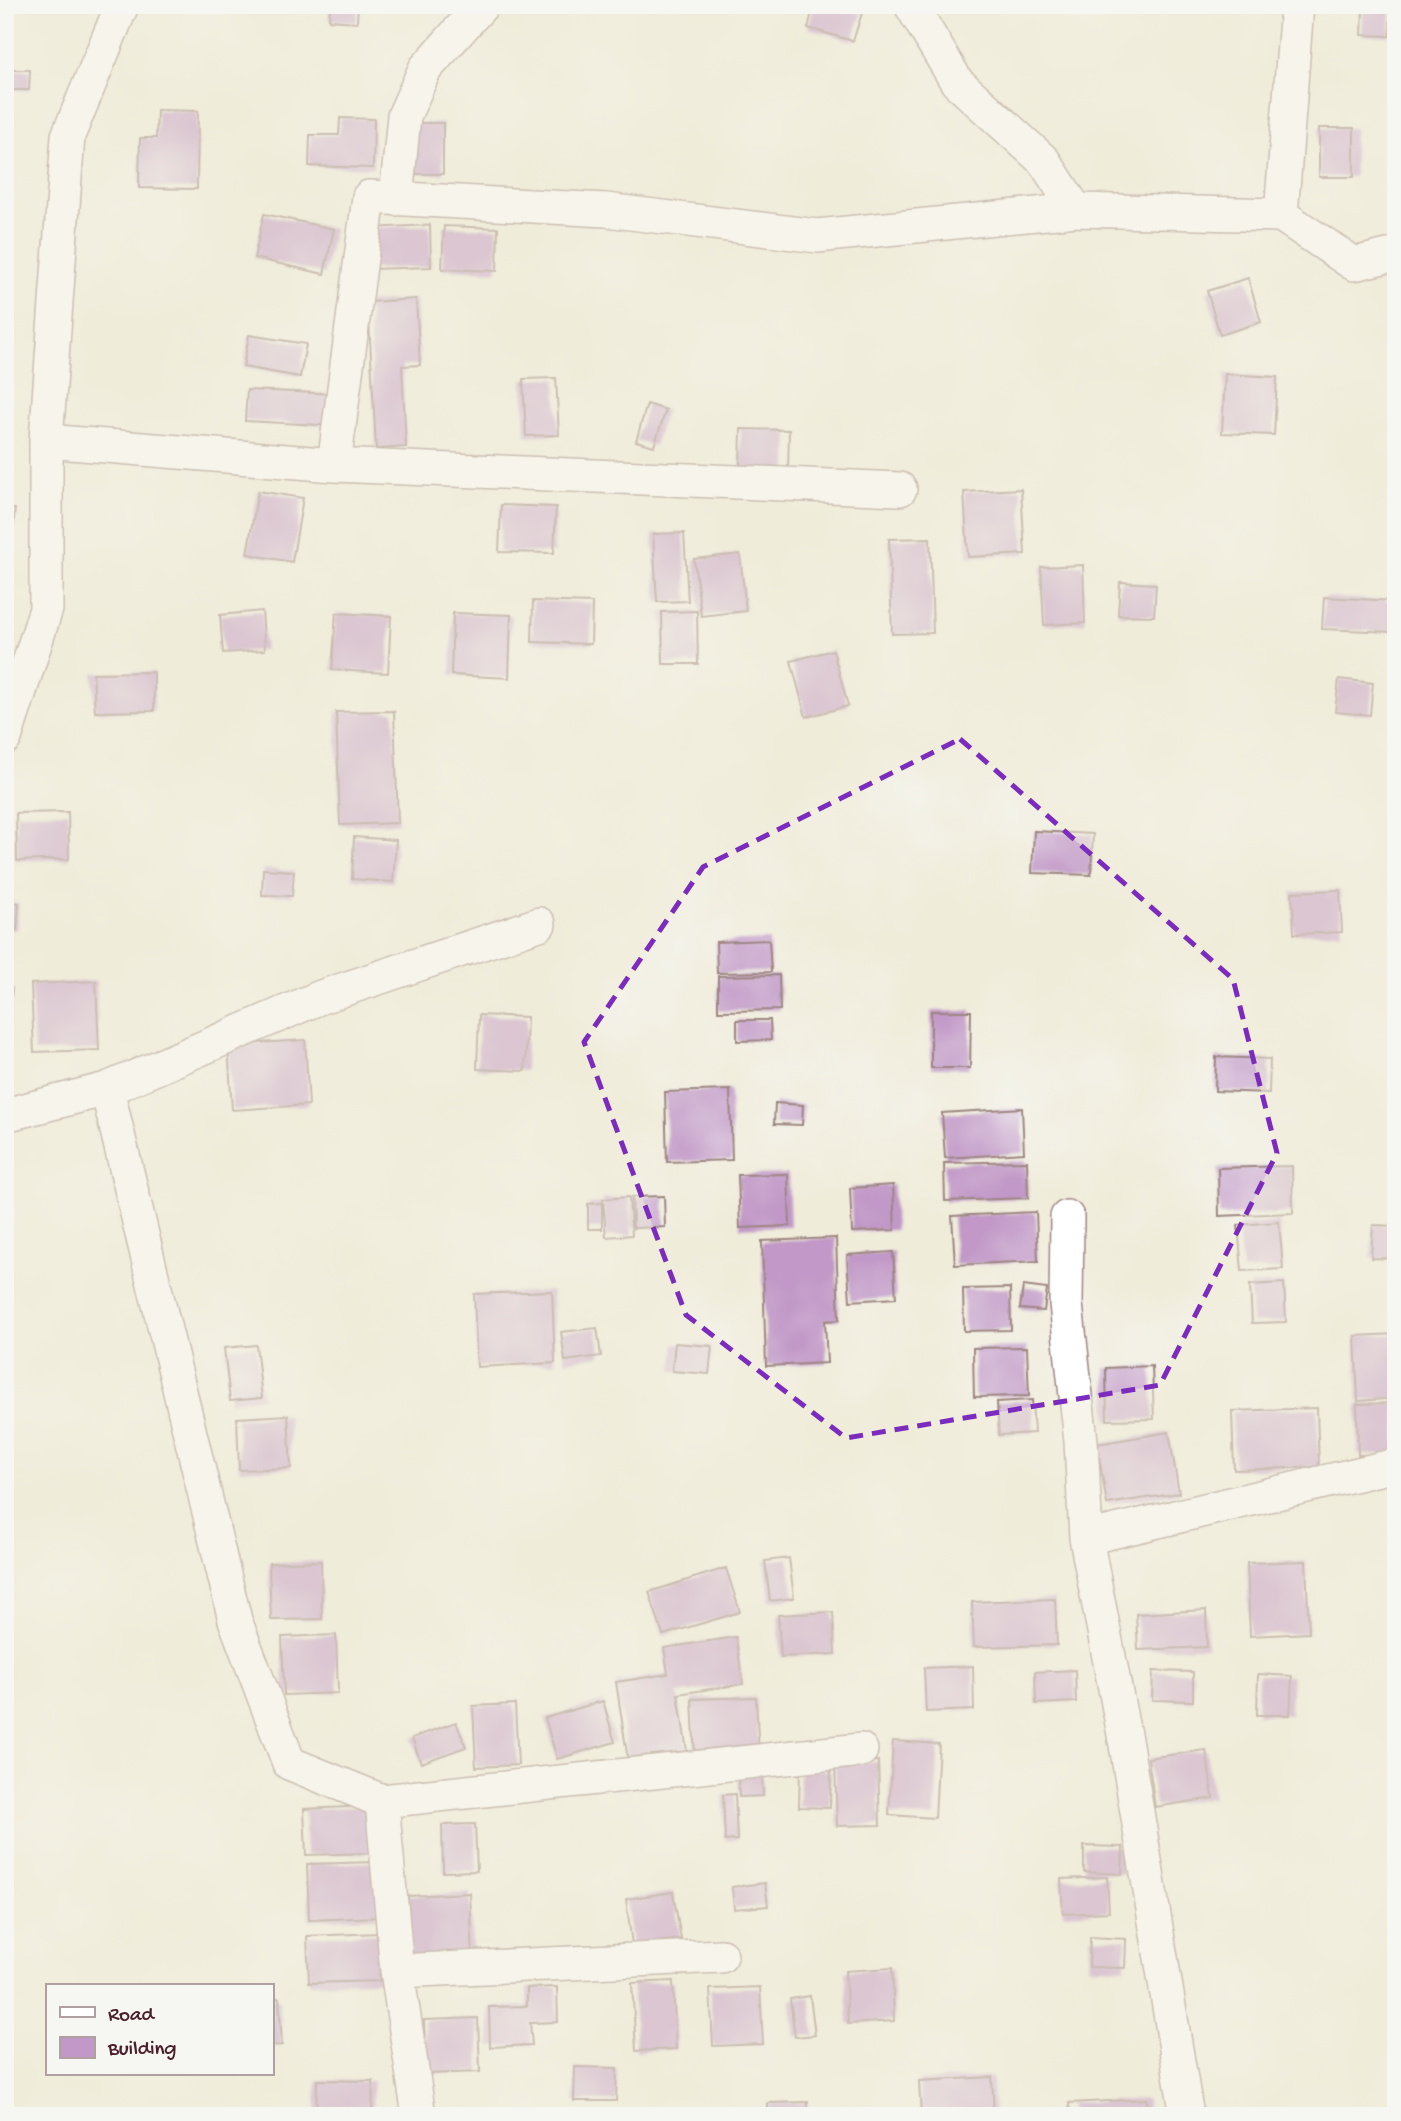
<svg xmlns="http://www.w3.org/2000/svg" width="1401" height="2121" font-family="'Gochi Hand',sans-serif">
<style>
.building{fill:#c198c7}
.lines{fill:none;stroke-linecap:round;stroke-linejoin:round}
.minor-casing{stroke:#9d8682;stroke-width:36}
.minor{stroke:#fff;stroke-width:33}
.marked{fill:none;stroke:#7b2cbf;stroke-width:5;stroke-dasharray:14 9;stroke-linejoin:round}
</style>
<rect width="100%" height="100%" fill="#f6f6f2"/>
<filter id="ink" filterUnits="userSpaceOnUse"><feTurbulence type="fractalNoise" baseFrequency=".0143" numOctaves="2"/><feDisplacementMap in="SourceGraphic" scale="14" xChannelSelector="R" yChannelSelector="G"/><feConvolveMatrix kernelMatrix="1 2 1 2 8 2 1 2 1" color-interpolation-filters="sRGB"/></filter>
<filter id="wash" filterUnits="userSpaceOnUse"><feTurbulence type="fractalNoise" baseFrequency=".00686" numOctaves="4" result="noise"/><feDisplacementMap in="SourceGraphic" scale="28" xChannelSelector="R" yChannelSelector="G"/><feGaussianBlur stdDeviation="1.57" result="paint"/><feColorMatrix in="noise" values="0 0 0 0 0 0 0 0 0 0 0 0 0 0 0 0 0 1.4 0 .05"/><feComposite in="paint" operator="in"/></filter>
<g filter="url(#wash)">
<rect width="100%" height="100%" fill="#f0ecda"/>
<g id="blocks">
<path class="building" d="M330 5H358L357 22 329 20Z
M814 5H836L862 13 853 41 808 28Z
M1363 7 1391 8 1390 36 1362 35Z
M5 70H30L29 90H5Z
M157 110 198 111 197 189 139 188 140 138H156Z
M340 118 374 119 373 168 309 166 310 135H339Z
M411 123H443V174H411Z
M1319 128H1354V177H1319Z
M264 214 334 229 324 274 254 258Z
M430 225 431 267 371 269 369 228Z
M444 226 498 228 497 271 442 269Z
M1248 278 1261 322 1220 335 1207 291Z
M416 299 420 365 402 366 406 447 376 449 368 302Z
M249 335 306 344 300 377 243 367Z
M1225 374 1277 377 1274 435 1222 433Z
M556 378 559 435 526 436 523 379Z
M247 390 339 394 338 426 245 421Z
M647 404 666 410 654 446 636 441Z
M741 429 789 430 788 472 740 470Z
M1021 489 1025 554 968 557 964 492Z
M258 491 303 498 292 562 247 554Z
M501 505 556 507 554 553 499 552Z
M5 509H15L11 545H5Z
M684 533 688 601 657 602 653 534Z
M930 538 933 633 892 634 889 539Z
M740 554 746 611 701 616 694 559Z
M1083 565 1085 623 1044 625 1041 567Z
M1120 582 1156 584 1154 616 1118 615Z
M1324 597 1394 601 1392 632 1322 629Z
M533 601 592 603 591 644 532 642Z
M262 611 265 650 223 653 220 615Z
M697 611 698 664H663L662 612Z
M336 613 391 616 388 673 332 670Z
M453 613 511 615 509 678 451 675Z
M833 650 848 706 806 717 791 661Z
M154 672V711L95 712 93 673Z
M1339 679 1373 683 1370 715 1335 712Z
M394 711 398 823 340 825 336 712Z
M68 812 69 859 17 861 16 813Z
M1034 831 1093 834 1091 875 1032 873Z
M354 837 396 840 393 882 352 879Z
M263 869 294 871 292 896 262 895Z
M1340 890 1342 932 1294 934 1292 892Z
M5 902 19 903 17 930H5Z
M769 940 771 972 717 973 716 942Z
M779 975 780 1010 718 1011V976Z
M96 981 99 1050 34 1052 31 984Z
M5 988H12L7 1054H5Z
M931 1011H971L970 1068H931Z
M479 1015 527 1017 525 1071 477 1069Z
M737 1020H770L771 1040 737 1041Z
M305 1040 309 1105 232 1110 228 1045Z
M1216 1057 1270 1059 1269 1093 1215 1091Z
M730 1090 732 1160 667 1162 665 1092Z
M775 1103 803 1105 802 1125 774 1124Z
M1022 1108 1024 1153 945 1158 942 1113Z
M1027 1161 1028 1198 945 1201 944 1163Z
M1292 1166 1293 1213 1219 1216 1218 1168Z
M788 1174 790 1226 740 1228 738 1175Z
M893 1185 895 1230 852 1232 850 1188Z
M664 1196 665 1227 633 1228 632 1197Z
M629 1197 632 1235 606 1237 603 1199Z
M602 1203V1229H588V1204Z
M1036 1212 1038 1261 955 1265 952 1216Z
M1279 1222 1283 1269 1242 1271 1238 1225Z
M1373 1225 1396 1226V1259L1371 1258Z
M836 1238 839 1320 825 1321 827 1363 766 1366 762 1241Z
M893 1252 896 1298 850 1301 847 1255Z
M1284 1283 1286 1322 1252 1323 1250 1285Z
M1023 1286 1047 1289 1044 1311 1020 1309Z
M1010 1288 1011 1330 964 1331 963 1289Z
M552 1291 555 1363 477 1367 474 1294Z
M597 1328 601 1356 565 1361 561 1332Z
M1396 1334V1398L1358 1401 1355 1336Z
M675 1343 712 1346 709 1374 672 1371Z
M256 1345 262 1398 230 1401 224 1348Z
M1027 1347 1029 1396 974 1397 973 1348Z
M1152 1366 1154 1419 1107 1420 1106 1368Z
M1032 1400 1034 1433 999 1435 997 1402Z
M1396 1403V1454L1358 1455 1357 1404Z
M1317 1408 1319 1467 1234 1470 1232 1411Z
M288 1415 291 1468 239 1470 237 1418Z
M1169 1432 1179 1493 1107 1504 1097 1444Z
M789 1558 794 1598 770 1601 765 1561Z
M321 1561 322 1619 271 1620 269 1563Z
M1306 1561 1309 1633 1250 1636 1247 1563Z
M726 1568 740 1612 663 1635 649 1592Z
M1055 1599 1057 1645 974 1647 972 1602Z
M1206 1610 1207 1647 1138 1650 1136 1614Z
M833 1612 835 1654 781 1657 778 1615Z
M336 1635 338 1693 284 1695 282 1637Z
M736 1637 743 1684 678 1694 687 1751 628 1760 616 1682 668 1674 664 1648Z
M973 1666 974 1710 926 1712 924 1668Z
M1075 1670 1076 1702 1036 1704 1035 1672Z
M1153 1671 1193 1672V1701L1152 1700Z
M1258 1674 1292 1676 1290 1715H1257Z
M756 1697 759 1757 695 1760 692 1699Z
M603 1701 615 1742 557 1759 545 1718Z
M515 1704 518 1765 476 1767 473 1706Z
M456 1722 466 1747 421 1763 412 1738Z
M893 1741 939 1744 935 1818 889 1815Z
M1206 1750 1213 1798 1155 1807 1148 1758Z
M878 1761 880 1825 837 1826 835 1763Z
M800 1769 831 1770 830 1808 799 1807Z
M762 1770 763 1796 739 1797 738 1771Z
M735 1794 737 1840 725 1841 723 1795Z
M371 1806 372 1853 306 1855 304 1809Z
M475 1824 477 1871 443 1872 442 1825Z
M1084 1846 1123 1847 1122 1874 1084 1872Z
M376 1862 378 1917 309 1920 307 1864Z
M1107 1877 1109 1912 1063 1914 1061 1879Z
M765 1883 768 1906 734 1909 732 1887Z
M673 1892 681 1939 632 1945 626 1899Z
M470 1893 473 1961 411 1964 408 1896Z
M379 1933 380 1981 309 1983 307 1936Z
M1090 1937 1126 1939 1125 1968 1089 1967Z
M892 1968 894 2021 848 2024 845 1971Z
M673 1981 676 2049 636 2051 632 1983Z
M557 1987 558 2022 530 2023 532 2045 490 2047 489 2007 527 2006V1988Z
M760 1987 763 2044 713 2046 710 1989Z
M810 1996 815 2035 795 2037 790 1999Z
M271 1998H279L282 2045 271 2046Z
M478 2018 480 2072 426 2074 424 2020Z
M575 2067 617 2068 616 2101H574Z
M992 2077 994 2116H921L919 2081Z
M317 2080 373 2081 372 2116H316Z
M1147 2099V2116H1070L1069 2103Z
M808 2102V2116H768V2103Z"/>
</g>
</g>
<g filter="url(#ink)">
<use href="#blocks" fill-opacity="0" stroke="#9d8682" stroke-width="2"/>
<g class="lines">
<defs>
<path id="minor" d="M911 5 957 82 1044 161 1076 210
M396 199 404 116 425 69 482 5
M1281 215 1297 5
M46 441 334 465 900 489
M334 465 369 197 606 210 817 236 1076 210 1281 215 1354 264 1396 254
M5 738 46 609V441L68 136 122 5
M107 1089 235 1620 289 1763 382 1801 861 1750
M5 1115 107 1089 321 997 539 924
M1067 1217 1066 1304 1081 1441 1086 1538 1126 1745 1187 2116
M1086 1538 1396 1465
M382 1801 397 1971 419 2116
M397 1971 721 1956"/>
</defs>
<use href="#minor" class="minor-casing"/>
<use href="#minor" class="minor"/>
</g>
</g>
<path d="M0 0H1401V2121H0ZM960 739 1233 979 1277 1153 1160 1385 846 1438 686 1315 584 1042 703 867Z" fill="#f0ecda" fill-opacity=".55" fill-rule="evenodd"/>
<path class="marked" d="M960 739 1233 979 1277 1153 1160 1385 846 1438 686 1315 584 1042 703 867Z"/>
<rect width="1401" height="2121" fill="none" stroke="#f6f6f2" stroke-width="28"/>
<rect x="46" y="1984" width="228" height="91" fill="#f6f6f2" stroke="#b1a0a2" stroke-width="2"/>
<rect x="60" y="2007" width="35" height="10" fill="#ffffff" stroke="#b1a0a2" stroke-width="2"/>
<text x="108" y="2020" font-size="21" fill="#4a1f2b">Road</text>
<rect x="60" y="2037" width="35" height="21" fill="#c198c7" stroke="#b1a0a2" stroke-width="2"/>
<text x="108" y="2054" font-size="21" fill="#4a1f2b">Building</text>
</svg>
